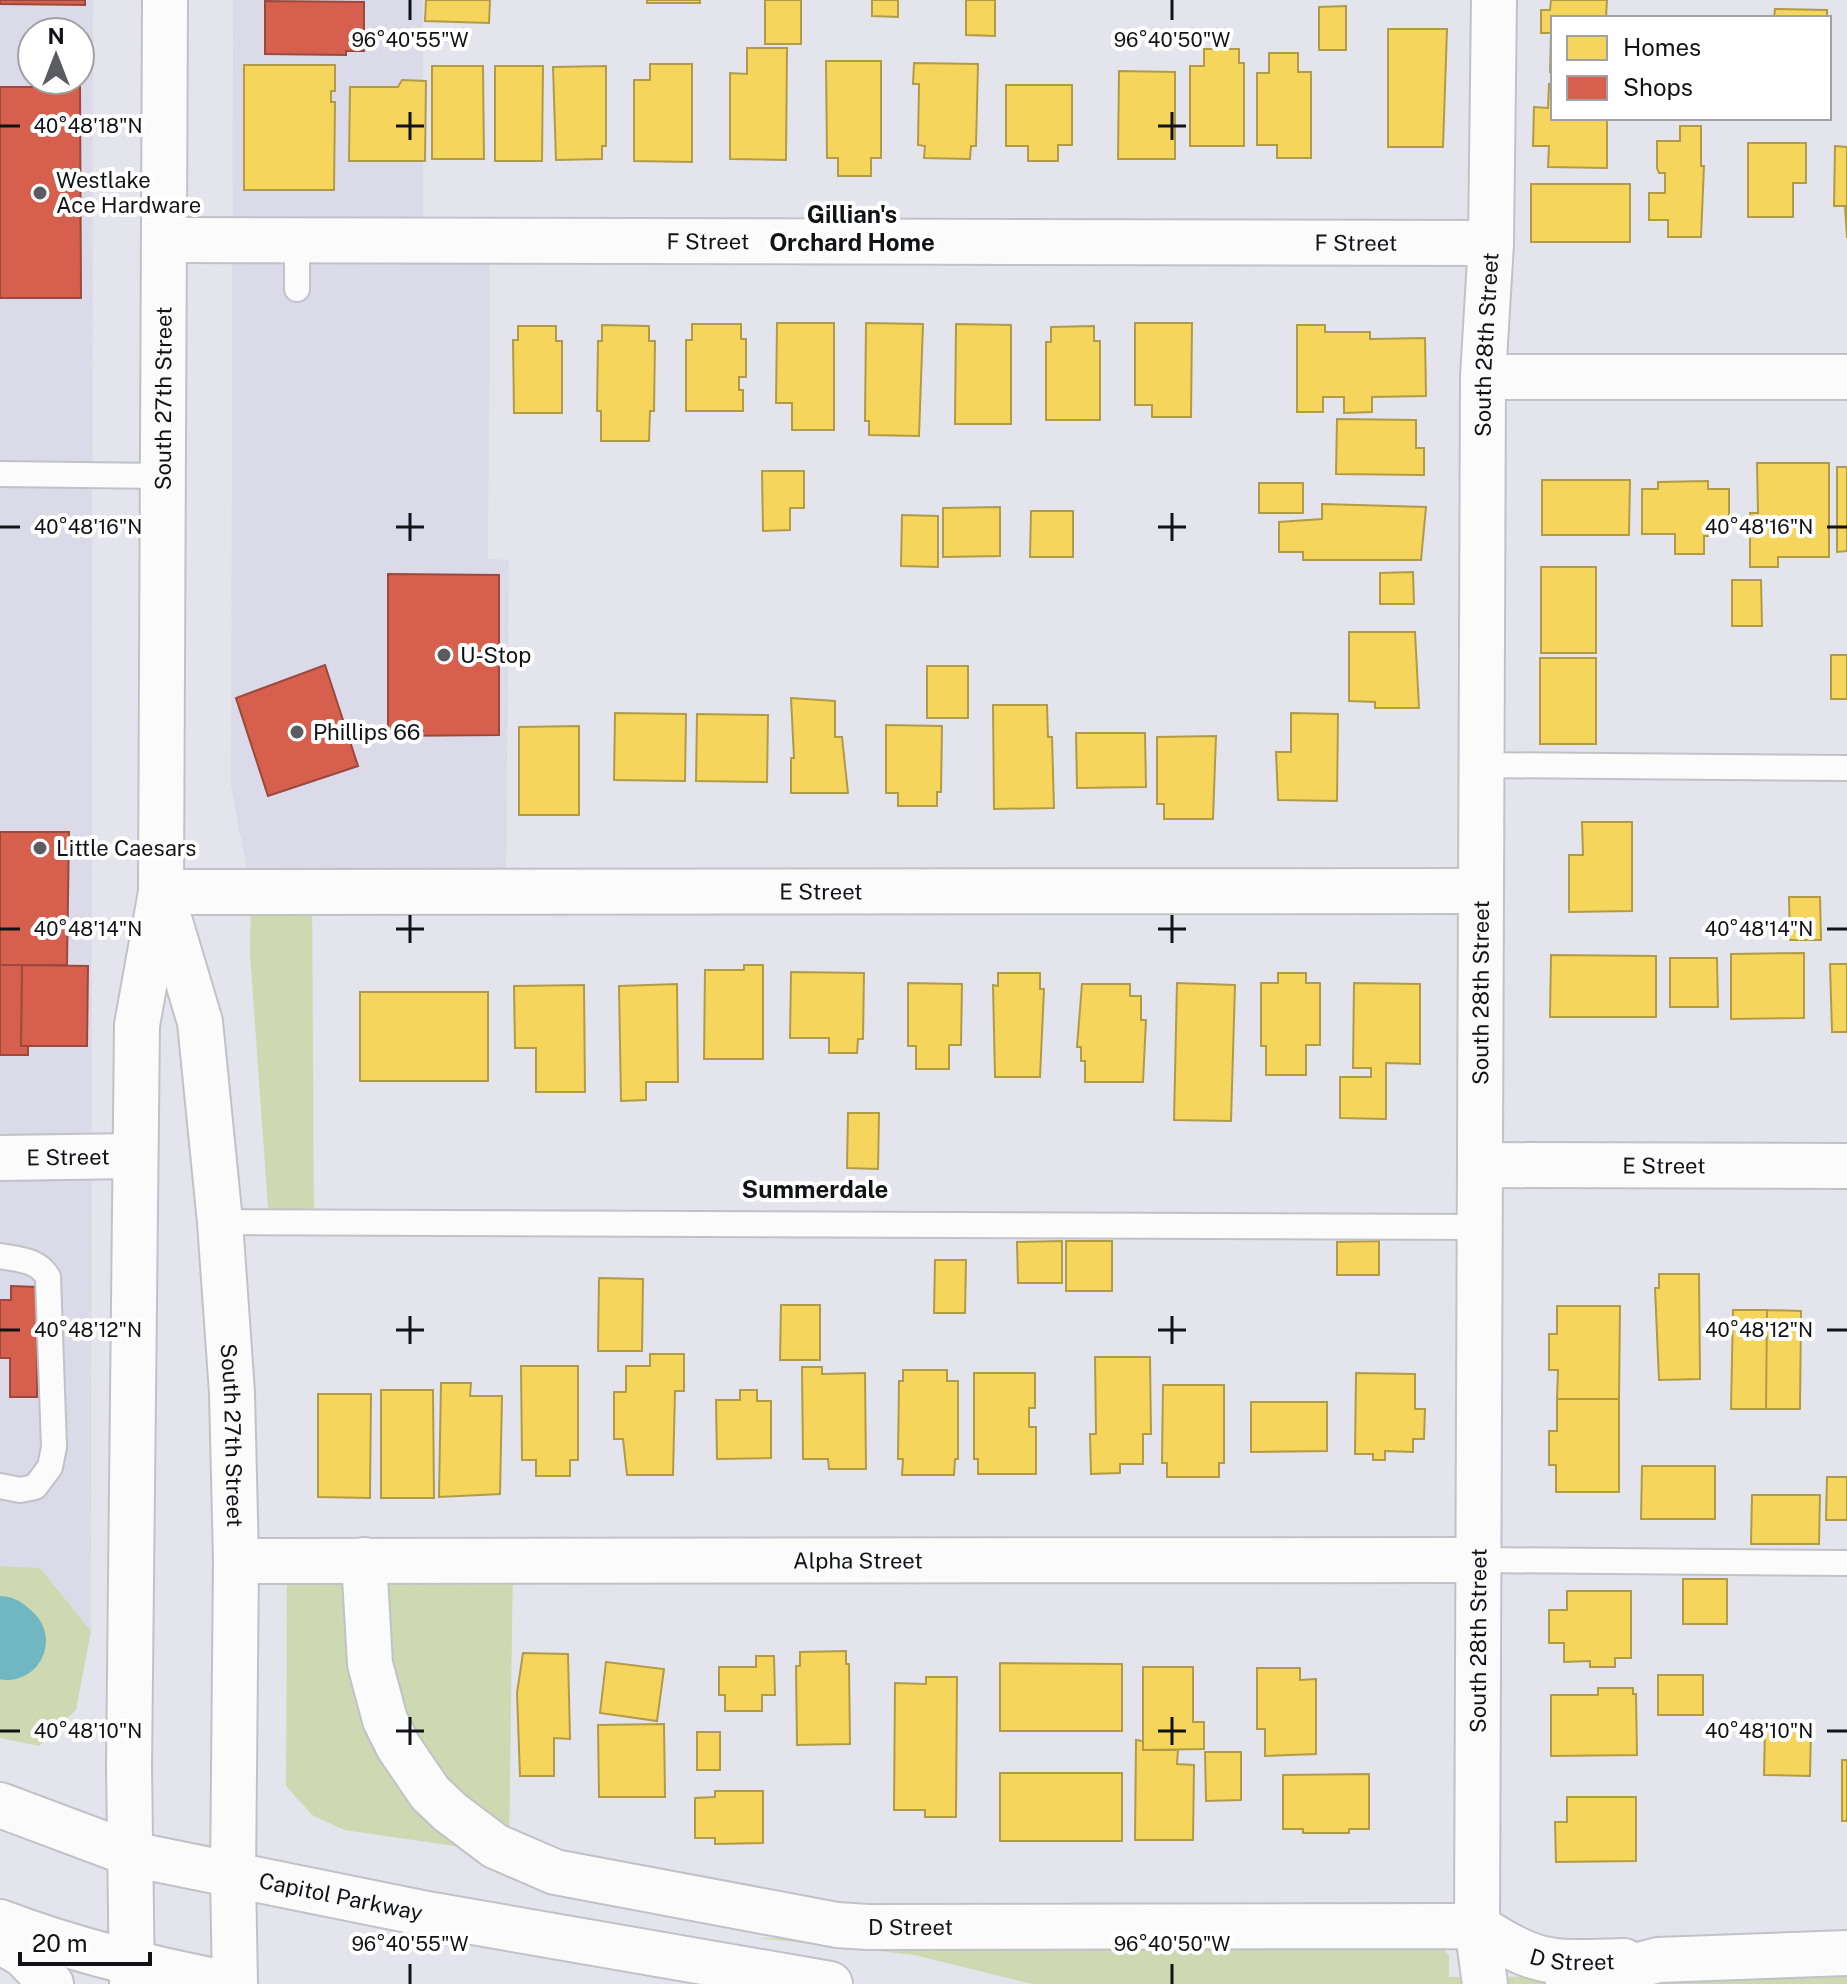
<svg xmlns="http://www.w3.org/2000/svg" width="1847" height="1984" font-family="'Public Sans',sans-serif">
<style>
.commercial{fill:#dadae9;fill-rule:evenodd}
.green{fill:#cfd9b1}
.homes{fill:#f6d55c;stroke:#b19b47;stroke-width:2}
.shops{fill:#d6604d;stroke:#9b493c;stroke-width:2}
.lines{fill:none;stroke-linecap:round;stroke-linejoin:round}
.river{stroke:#70b7c1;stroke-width:78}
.service-casing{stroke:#c1c2c7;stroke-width:28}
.minor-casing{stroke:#c1c2c7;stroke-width:48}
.tertiary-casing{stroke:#c1c2c7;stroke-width:48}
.secondary-casing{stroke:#c1c2c7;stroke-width:48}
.service{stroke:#fbfbfc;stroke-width:24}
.minor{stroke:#fbfbfc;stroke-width:44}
.tertiary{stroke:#fbfbfc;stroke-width:44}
.secondary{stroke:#fbfbfc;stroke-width:44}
.ticks{fill:none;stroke:#111316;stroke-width:3}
.poi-dot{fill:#5b5c61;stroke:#fff;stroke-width:3}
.labels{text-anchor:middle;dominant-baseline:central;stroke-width:8;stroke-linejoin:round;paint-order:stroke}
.poi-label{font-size:22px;fill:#111316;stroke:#fff;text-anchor:start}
.street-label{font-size:22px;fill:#111316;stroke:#fff}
.neighbourhood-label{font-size:24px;font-weight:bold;fill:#111316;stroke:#fff}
.ticks-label{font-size:20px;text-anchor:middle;fill:#111316;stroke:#fff;stroke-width:8;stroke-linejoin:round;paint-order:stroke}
</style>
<rect width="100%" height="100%" fill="#e4e5ec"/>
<path class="commercial" d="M0 0H93L91 1631 40 1568 0 1566ZM32 32H80V80H32Z
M233 0H423V241L490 240 488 559 509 560 506 890 251 892 231 786Z"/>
<path class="green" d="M312 891 314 1223 269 1222 250 954 251 892Z
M287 1560H513L509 1854 344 1830 312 1815 286 1786Z
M0 1566 40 1568 91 1631 76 1710 39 1746 0 1738Z
M758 1938 1441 1947 1449 1955V1977L1847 1975V1984H1032L914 1955Z"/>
<path class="homes" d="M426 0H490L489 23 425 21Z
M647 0H700V3H647Z
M765 0H801V44H765Z
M872 0H898V17L872 16Z
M966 0H995V36L966 35Z
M1551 0H1607L1606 18H1553V72H1550L1551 33H1541V10H1550Z
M1346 6V50H1319V7Z
M1775 9 1827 10V18H1774Z
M1388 29H1447L1443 147H1388Z
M747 48H787L786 160 730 159V73L747 74Z
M1204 49H1239V63H1244V146H1190V66H1204Z
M1269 53H1298V72H1311V158H1277V145H1257V73H1269Z
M826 61H881V158H871V176H838V158H827Z
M914 63 978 64 976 146H971L970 159 924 158 925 146 918 145 919 84H913Z
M650 64H692V162L634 161V80H650Z
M244 65H335V91H331V102H335L334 190H244Z
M432 66H483L484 159H432Z
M495 66H543L542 161H495Z
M606 66V146H602V159L556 160 553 67Z
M1119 71 1175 72V159H1118Z
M402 80 426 81 425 161H349L350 87H398Z
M1549 84H1553V118H1607V168L1548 167 1549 146H1533L1534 107 1548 108Z
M1006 85H1072V145H1058V161H1028V146H1006Z
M1680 126H1701V166H1704L1701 237H1668V220H1649V193H1665V173H1659L1657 168V141H1680Z
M1748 143H1806V183H1793V217H1748Z
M1835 146 1847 147V238L1845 206H1834Z
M1531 184H1630V242H1531Z
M777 323H834V430H792V403H776Z
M866 323 923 324 919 436 869 435V421H865Z
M1135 323H1192L1191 417H1152V405H1135Z
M692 324H741V339H746V377H739V390H743V411H686V340H692Z
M956 324 1011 325V424H955Z
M602 325 649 326V341H655L654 411H650L649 441H601V411H597L598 341H602Z
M1297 325H1325V332H1370V339L1425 338 1426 396 1372 397V412L1344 413V397H1323V412H1297Z
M518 326H556V341H562V413H514L513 340H518Z
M1094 326V341H1100V420H1046V342H1051V327Z
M1337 419 1416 420V448H1424V475L1336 474Z
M1757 463H1829V557H1778V567H1750V513H1758Z
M1837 467H1847V551L1837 552Z
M762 471H804V508H790V530L763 531Z
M1542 480H1630L1629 535H1542Z
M1708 481V489H1729V532H1709V536H1704V554H1675V534H1642V489H1658V482Z
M1259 483H1303V513H1259Z
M1322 504 1426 507 1421 560H1303V552H1279V522L1322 519Z
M1000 507V556L943 557V508Z
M1031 511H1073V557H1030Z
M902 515 938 516V567L901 566Z
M1541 567H1596V653H1541Z
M1413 572 1414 604H1380V573Z
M1732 580H1761L1762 626H1732Z
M1349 632H1415L1419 708H1375V702L1349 701Z
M1831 655H1847V699H1831Z
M1540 658H1596V744H1540Z
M927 666H968V718H927Z
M791 698 835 701V737H842L848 793H791V758H794Z
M993 705H1047L1048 737H1052L1054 808 994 809Z
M615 713 686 714 685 781 614 780Z
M1291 713 1338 714 1337 801 1278 800 1276 752H1291Z
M697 714 768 715 767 782 696 781Z
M886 725 942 726 941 792H937V806H898V793H886Z
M579 726V815H519V727Z
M1076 733H1145L1146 787 1077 788Z
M1216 736 1213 819H1164V804H1157V737Z
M1582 822H1632V911L1569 912V855H1583Z
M1789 897H1820L1821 940H1790Z
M1804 953V1018L1731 1019V954Z
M1551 955 1656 956V1017H1550Z
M1670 958H1717L1718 1007H1670Z
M1830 964H1847V1032H1832Z
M744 965H763V1059H704L705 970H744Z
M791 972 864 973 863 1039H858L857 1053H829V1038H790Z
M998 973H1040V989H1044L1040 1077H995L993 985 998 986Z
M1278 973H1306V983H1320V1045H1306V1075H1266V1046H1261V983H1278Z
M908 983 962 984 961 1045H949V1069H916V1046H908Z
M1177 983 1235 985 1231 1121 1174 1120Z
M1354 983 1420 984V1064L1386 1063V1119L1340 1118V1077H1371V1068H1353Z
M677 984 678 1082H646V1100L621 1101 619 986Z
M1082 984H1130V996H1141V1020H1146L1143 1082H1085V1061H1081V1047H1077Z
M584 985 585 1092H536V1048H515L514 986Z
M360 992H488V1081H360Z
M848 1113H879L878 1169 847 1168Z
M1062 1241V1283H1018L1017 1242Z
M1066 1241H1112V1291H1066Z
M1379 1241V1275H1337V1242Z
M935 1260H966L965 1313H934Z
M1659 1274H1699L1700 1379 1659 1380 1655 1288H1659Z
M599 1278 643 1279 642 1351H598Z
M781 1305H820V1360H780Z
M1557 1306H1620L1619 1399H1557L1558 1370H1549V1334H1557Z
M1733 1310H1767L1766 1409H1731Z
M1767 1310 1801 1311 1800 1409H1766Z
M650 1354H684V1391H675L673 1475H627L623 1439H614V1392H626V1366H650Z
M1095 1357H1150L1151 1434H1143V1464H1120V1473L1091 1474 1090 1434H1096Z
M521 1366H578V1460H570V1476H536V1460H522Z
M802 1367H822V1374L865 1373 866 1469H829L828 1459H803Z
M903 1370H947V1381H958V1459H955L954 1475H902L903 1459H898L899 1381H903Z
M974 1373H1035V1408H1029V1427H1036V1474H978V1459H974Z
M1356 1373 1415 1374V1409H1425L1424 1439H1413V1452L1385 1451V1460H1373V1454H1355Z
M441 1383H471L470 1396H502L500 1494 439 1497Z
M1163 1385H1224V1463H1219V1477H1167V1463H1162Z
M381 1390H433L434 1498H381Z
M740 1390H757V1401H771V1458L717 1459 716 1400H740Z
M318 1394H371L370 1498 318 1497Z
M1557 1399H1619V1492H1556V1465H1549V1431H1557Z
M1251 1402H1327V1451L1251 1452Z
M1642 1466H1715V1519H1641Z
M1827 1477H1847V1520H1826Z
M1752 1495H1820L1819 1544H1751Z
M1683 1579H1727V1624H1683Z
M1567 1591H1631V1658H1615V1667H1590V1661L1564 1662V1643H1549V1610H1567Z
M846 1651V1664H849L850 1744 797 1745 796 1666H800V1652Z
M523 1653 568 1654 570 1739 554 1738V1776H520L517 1693Z
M756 1656H774L775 1695H762V1711H725V1695H719V1667H756Z
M606 1662 664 1669 657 1721 600 1713Z
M1000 1663 1122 1664V1731H1000Z
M1143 1667H1193V1722H1204V1749L1143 1750Z
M1257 1668H1300V1680L1316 1679V1754L1265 1756V1729H1257Z
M1658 1675H1703V1715H1658Z
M926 1677H957L956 1817H925V1810H894L895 1683 926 1684Z
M1598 1688H1633V1694H1636L1637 1755 1551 1756V1695H1598Z
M664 1724 665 1797H599L598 1725Z
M1765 1727H1811L1810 1776 1764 1775Z
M697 1732H720V1770H697Z
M1136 1740 1143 1741V1750H1178L1177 1764 1194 1765 1193 1840H1135Z
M1205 1752H1241V1800L1206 1801Z
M1842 1760H1847V1821H1842Z
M1000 1773H1122V1841H1000Z
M1369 1774V1829H1349V1833H1303V1829H1283V1775Z
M715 1791H763V1843L715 1844V1838H695V1798L715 1797Z
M1567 1797H1636V1861L1556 1862 1555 1822H1567Z"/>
<path class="shops" d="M0 0H85V5L0 4Z
M265 1 364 2V51H346V55L265 54Z
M0 87H80L81 298H0Z
M388 574 499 575V735L388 736Z
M325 665 358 766 268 796 236 698Z
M0 832H69L67 965H0Z
M0 965H22L21 1046H28V1055H0Z
M22 965 88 966 87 1046H21Z
M11 1286 38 1287 37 1397H10V1358H0V1300H11Z"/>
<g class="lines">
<path class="river" d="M0 1635 7 1641"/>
<defs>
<path id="service" d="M297 241V289
M0 474 162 476
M1480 765 1847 768
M220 1222 1480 1227
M0 1256C19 1260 37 1259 48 1277L54 1447 50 1467 35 1487 20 1490 0 1486
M1478 1560 1847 1563"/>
<g id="minor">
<path id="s1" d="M164 240 1491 243"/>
<path d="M1483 377H1847"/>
<path id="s2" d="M161 892 1480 891"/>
<path id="s3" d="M0 1158 134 1156"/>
<path id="s4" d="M1480 1165 1847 1166"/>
<path id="s5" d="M364 1560 370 1664 385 1720 398 1746 430 1793 450 1812 495 1846 555 1872 837 1925 868 1927 1477 1926C1538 1967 1553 1963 1624 1961"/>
<path id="s6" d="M236 1561 1478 1560"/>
<path id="s7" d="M1485 1984 1477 1926 1483 377 1491 243 1494 0"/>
</g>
<path id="tertiary" d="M1568 1984 1658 1960 1847 1953"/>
<g id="secondary">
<path id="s8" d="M163 898 200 1022 220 1222 232 1393 236 1561 233 1876 235 1984"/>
<path id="s9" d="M0 1805 131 1854 427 1914 830 1984"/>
<path d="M0 1922C76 1951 151 1969 230 1984"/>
<path d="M0 1941 24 1955 51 1984"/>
<path id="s10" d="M132 1984 129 1767 137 1025 161 892 165 0"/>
</g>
</defs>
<use href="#service" class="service-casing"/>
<use href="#minor" class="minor-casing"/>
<use href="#tertiary" class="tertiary-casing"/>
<use href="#secondary" class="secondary-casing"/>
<use href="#service" class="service"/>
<use href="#minor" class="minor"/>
<use href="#tertiary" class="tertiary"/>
<use href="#secondary" class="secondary"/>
</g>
<path class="ticks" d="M410 0V20M1172 0V20M410 112V140M1172 112V140M0 126H20M396 126H424M1158 126H1186M410 513V541M1172 513V541M0 527H20M396 527H424M1158 527H1186M1827 527H1847M410 915V943M1172 915V943M0 929H20M396 929H424M1158 929H1186M1827 929H1847M410 1316V1344M1172 1316V1344M0 1330H20M396 1330H424M1158 1330H1186M1827 1330H1847M410 1717V1745M1172 1717V1745M0 1731H20M396 1731H424M1158 1731H1186M1827 1731H1847M410 1964V1984M1172 1964V1984"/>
<g class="poi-dot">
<circle cx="40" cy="193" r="8"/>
<circle cx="444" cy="655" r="8"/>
<circle cx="297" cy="732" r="8"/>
<circle cx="40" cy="848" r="8"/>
</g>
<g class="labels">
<g class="poi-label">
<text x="56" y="180">Westlake<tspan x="56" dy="25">Ace Hardware</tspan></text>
<text x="460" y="655">U-Stop</text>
<text x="313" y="732">Phillips 66</text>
<text x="56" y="848">Little Caesars</text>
</g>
<g class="street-label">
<text stroke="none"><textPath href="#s1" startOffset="544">F Street</textPath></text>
<text stroke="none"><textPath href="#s1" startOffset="1192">F Street</textPath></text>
<text stroke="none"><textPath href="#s7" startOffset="1640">South 28th Street</textPath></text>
<text stroke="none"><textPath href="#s10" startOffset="1588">South 27th Street</textPath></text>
<text stroke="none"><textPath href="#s2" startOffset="660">E Street</textPath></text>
<text stroke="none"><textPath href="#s7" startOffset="992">South 28th Street</textPath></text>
<text stroke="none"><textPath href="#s3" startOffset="68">E Street</textPath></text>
<text stroke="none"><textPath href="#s4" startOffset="184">E Street</textPath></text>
<text stroke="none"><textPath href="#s8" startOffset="544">South 27th Street</textPath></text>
<text stroke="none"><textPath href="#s6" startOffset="622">Alpha Street</textPath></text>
<text stroke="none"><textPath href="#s7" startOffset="344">South 28th Street</textPath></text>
<text stroke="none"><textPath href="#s9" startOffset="354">Capitol Parkway</textPath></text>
<text stroke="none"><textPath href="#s5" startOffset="758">D Street</textPath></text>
<text stroke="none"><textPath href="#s5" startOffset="1428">D Street</textPath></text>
</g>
<g class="neighbourhood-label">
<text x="852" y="214">Gillian's<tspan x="852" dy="28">Orchard Home</tspan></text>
<text x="815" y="1189">Summerdale</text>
</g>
</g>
<g class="ticks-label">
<text x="410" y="47">96°40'55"W</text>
<text x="1172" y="47">96°40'50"W</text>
<text x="88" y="133">40°48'18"N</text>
<text x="88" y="534">40°48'16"N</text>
<text x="1759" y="534">40°48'16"N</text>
<text x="88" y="936">40°48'14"N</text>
<text x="1759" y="936">40°48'14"N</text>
<text x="88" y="1337">40°48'12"N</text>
<text x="1759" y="1337">40°48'12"N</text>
<text x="88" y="1738">40°48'10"N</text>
<text x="1759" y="1738">40°48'10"N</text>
<text x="410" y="1951">96°40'55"W</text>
<text x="1172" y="1951">96°40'50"W</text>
</g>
<rect x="1551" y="16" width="280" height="104" fill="#ffffff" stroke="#a0a1a2" stroke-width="2"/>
<rect x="1567" y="36" width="40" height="24" fill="#f6d55c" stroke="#a0a1a2" stroke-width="2"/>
<text x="1623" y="56" font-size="24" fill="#111316">Homes</text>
<rect x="1567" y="76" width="40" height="24" fill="#d6604d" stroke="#a0a1a2" stroke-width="2"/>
<text x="1623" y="96" font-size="24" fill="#111316">Shops</text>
<g transform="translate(56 56)"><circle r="38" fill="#ffffff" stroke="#a0a1a2" stroke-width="2"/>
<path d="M0-6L14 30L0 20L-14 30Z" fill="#5b5c61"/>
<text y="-12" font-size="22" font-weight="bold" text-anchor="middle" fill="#111316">N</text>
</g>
<path d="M20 1952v12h130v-12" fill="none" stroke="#111316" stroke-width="4"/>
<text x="32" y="1952" font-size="24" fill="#111316" stroke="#ffffff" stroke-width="6" paint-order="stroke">20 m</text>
</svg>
